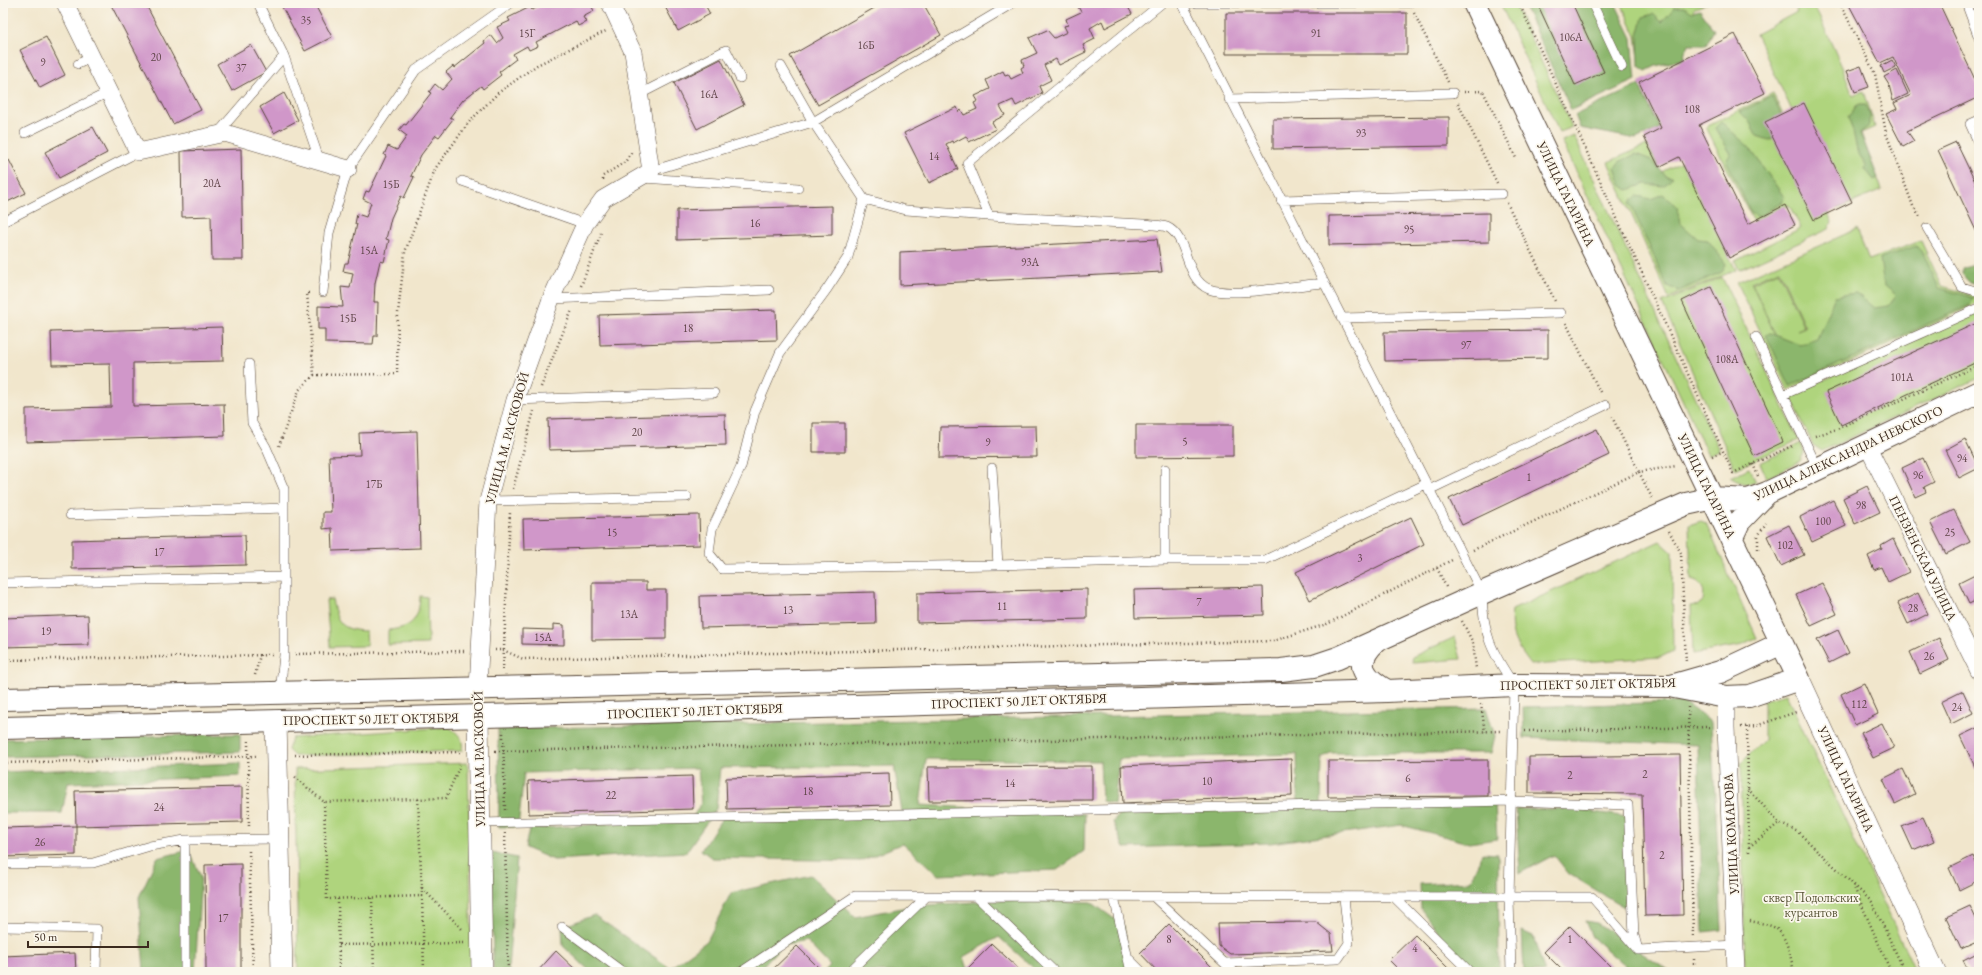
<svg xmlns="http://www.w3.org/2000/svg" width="1982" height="975" font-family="'EB Garamond',serif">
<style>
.green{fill:#afd47d;stroke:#757f4e;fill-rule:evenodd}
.forest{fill:#8bb66c;stroke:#637045}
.building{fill:#d097c9}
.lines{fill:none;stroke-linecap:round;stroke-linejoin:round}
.service-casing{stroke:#564638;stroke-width:10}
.minor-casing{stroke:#564638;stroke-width:18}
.tertiary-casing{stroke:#564638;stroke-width:22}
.secondary-casing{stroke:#564638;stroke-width:24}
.path{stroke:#564638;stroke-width:2.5;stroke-dasharray:1 3;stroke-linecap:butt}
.service{stroke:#fff;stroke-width:9}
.minor{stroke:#fff;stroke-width:17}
.tertiary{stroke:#fff;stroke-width:21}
.secondary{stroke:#fff;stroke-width:22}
.labels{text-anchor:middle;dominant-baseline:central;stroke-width:3.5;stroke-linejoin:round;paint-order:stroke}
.number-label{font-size:11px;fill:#604549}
.street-label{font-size:13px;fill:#3b2a1e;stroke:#fbf7ec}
.park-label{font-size:13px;fill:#585436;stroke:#fbf7ec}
</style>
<rect width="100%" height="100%" fill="#fbf7ec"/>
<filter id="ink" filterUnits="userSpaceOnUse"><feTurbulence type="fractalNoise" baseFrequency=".025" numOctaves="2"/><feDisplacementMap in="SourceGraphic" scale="8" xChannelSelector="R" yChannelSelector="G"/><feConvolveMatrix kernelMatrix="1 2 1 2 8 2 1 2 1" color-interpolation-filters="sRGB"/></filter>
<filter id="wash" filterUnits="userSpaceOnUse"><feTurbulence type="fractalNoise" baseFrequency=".012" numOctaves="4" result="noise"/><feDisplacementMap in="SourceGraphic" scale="16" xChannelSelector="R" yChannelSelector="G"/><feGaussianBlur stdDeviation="0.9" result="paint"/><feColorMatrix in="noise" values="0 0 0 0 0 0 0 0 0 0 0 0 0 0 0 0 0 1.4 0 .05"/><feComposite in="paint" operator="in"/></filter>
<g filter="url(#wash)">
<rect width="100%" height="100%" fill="#f1e6cc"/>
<path class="green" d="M1500 3H1514L1572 127 1559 132Z
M1621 3H1708L1693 9 1703 36 1640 66 1636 36Z
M1794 3H1813L1843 69 1853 95 1864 91 1875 127 1861 133 1882 190 1838 209 1756 34 1797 12Z
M1773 93 1832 222 1829 229 1739 270 1735 261 1801 228 1789 205 1754 222 1706 127Z
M1574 136 1719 450 1708 455 1562 141Z
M1647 145 1661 172 1682 162 1736 270 1669 298 1608 162Z
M1857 229 1869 260 1921 241 1942 286 1979 297V303L1788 390 1737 282ZM1779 270 1805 327 1797 330 1804 327 1778 271 1752 283 1777 339 1751 282Z
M1722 277 1799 440 1735 469 1662 303Z
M1979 311V378L1822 451 1813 445 1790 395Z
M1801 443 1804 453 1800 461 1767 478 1760 463Z
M1749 468 1756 482C1747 486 1737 482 1730 477Z
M1701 521 1706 523 1757 638 1743 645 1693 654 1691 606 1698 605 1703 601C1705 590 1703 583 1691 580L1689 525Z
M1660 541 1672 552 1673 651 1661 657 1531 665C1516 645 1509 636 1512 610Z
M420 596 427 597 428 644 388 645V630C412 628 419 620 420 596Z
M332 599C337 623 341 630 366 631L367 646 330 647 326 600Z
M1455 637 1461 659 1413 663 1412 657Z
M1786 694 1916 972H1745L1741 763 1764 740V700Z
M449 727C459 734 464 739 462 751L294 756 288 750 292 738Z
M468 763 472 972H298L295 769Z"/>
<path class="forest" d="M1523 3H1615L1632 38 1636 80 1571 110Z
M1675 7H1684L1692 12 1700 10 1714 30 1706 45H1689L1685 51 1684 59 1656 66 1646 71 1639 66 1638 36 1643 17 1653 14 1662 22Z
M1639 85 1660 128 1636 139 1580 128 1575 115Z
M1772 96 1794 142 1779 134 1769 140 1757 136 1749 121 1740 112Z
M1857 105H1866L1870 115V125L1860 133 1878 178 1874 180 1865 169 1866 165 1857 151 1853 131 1848 118Z
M1721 122 1749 147 1784 197 1781 203 1758 217 1751 213 1726 160 1731 154 1715 128Z
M1636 154 1651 160 1666 176 1672 177 1664 186 1645 184 1628 190 1621 185 1615 168 1619 162Z
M1663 194 1677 207 1680 223 1698 239 1708 240 1726 264 1722 272 1679 291 1667 286 1630 203 1637 196 1651 199Z
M1916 246 1923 253 1939 288 1974 298 1970 305 1790 386 1766 335 1770 333 1800 345 1817 339 1835 296 1856 293 1874 308 1889 306 1896 295 1884 285 1880 259Z
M1979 262V285L1968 281 1962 274V268Z
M1683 702 1711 722 1722 930 1703 932 1698 745 1524 738 1523 707Z
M1486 708 1495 736 1491 753H1330L1322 758 1321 804 1495 803 1497 839 1469 843 1401 825 1270 843 1124 848 1113 822 1122 812 1298 805 1297 754 1119 759 1114 804 1102 801 1100 761 926 759 920 805 1085 814 1084 851 1057 870 939 875 903 843 861 861 712 858 701 850 723 817 902 812 894 766 720 768 716 809 686 852 554 860 525 848 529 829 692 818 701 804 698 768 524 773 518 827H499L498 729Z
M240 734V752L3 757V739Z
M240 763V776L68 783 62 813H3V772Z
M1516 809H1572L1628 817V868L1624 907 1569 874 1554 855 1520 873Z
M189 850 201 877 195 972H144L139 897 157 858Z
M492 853 517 858 508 969 511 972H493Z
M1483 853 1498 854 1499 972H1480L1452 951 1421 909 1420 884 1470 881Z
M811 875 855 917 913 906 1005 900 1091 902 1124 926 1130 972H1038L999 937 964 957 969 972H825L830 966 806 941 781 946 757 972H591L563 946 562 927 594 915 670 968 707 941 731 893Z
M1585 921 1597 923 1670 972H1632L1592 937Z
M1522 931 1533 936 1545 972H1524Z"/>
<g id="blocks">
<path class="building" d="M110 3H145L201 110 173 124Z
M280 3H314L332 37 305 51Z
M546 3H590L594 11 583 17 586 22 578 26 576 21 536 42 538 46 529 50 527 46 513 54 516 59 499 72 501 75 483 89 481 86 463 100 450 117 453 119 439 137 436 135 421 155 411 176 414 177 404 198 401 196 391 218 386 239 389 240 384 262 380 261 375 283 374 302H378L377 336H374L373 344 325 343V329H318V306L343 307 341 287 350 288 353 273 343 271 345 263H348L357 224H355L357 214 366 217 371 203 363 199 366 191 369 192 386 156 384 155 388 146 397 150 407 136 399 130 404 124 406 125 431 93 429 92 435 84 442 90 452 79 446 72 453 66 454 68 485 43 484 41 491 35 497 43 503 38 497 27 510 21 508 18 530 7 532 10Z
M663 3H704L710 14 678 31Z
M883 3H923L941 35 818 105 790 56Z
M1076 3H1137L1128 7 1132 14 1105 28 1102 21 1090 28 1095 39 1083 45 1086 52 1059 65 1056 59 1044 65 1051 80 1039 86 1042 93 1016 106 1013 100 1000 106 1005 115 992 122 996 129 969 142 966 136 953 143 952 141 946 144 958 169 929 183 904 133 957 107 959 112 961 110 964 115 977 109 974 103 978 101 975 96 990 89 986 80 1003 71 1005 75 1008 74 1011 79 1023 73 1021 68 1024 66 1022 60 1037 53 1029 38 1047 30 1054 38 1067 32 1064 26 1068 25 1066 19 1081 12Z
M1537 3H1572L1604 72 1575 85Z
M1848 3H1939L1979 88V97L1907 131 1914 141 1903 147 1886 114 1897 109 1894 103 1911 95 1893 57 1880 63Z
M1226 13H1407V54H1226Z
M1735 34 1765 93 1699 125 1748 224 1785 205 1795 225 1729 258 1679 157 1659 167 1644 137 1661 128 1639 82Z
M46 37 65 75 40 88 20 50Z
M251 45 266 72 232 91 217 64Z
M721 59 744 105 697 129 674 83Z
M1892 60 1896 67 1884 73 1881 66Z
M1861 66 1869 87 1855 92 1847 71Z
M1897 70 1908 94 1893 101 1889 85 1884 77Z
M284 93 298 120 274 133 260 107Z
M1804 103 1852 202 1814 220 1765 122Z
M1449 117V146L1273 149V119Z
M93 127 107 153 59 178 45 152Z
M1956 142 1979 190V237L1938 150Z
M241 149 243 260H212L211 216 182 217 181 151Z
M9 160 26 193 3 204V163Z
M832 206V235L677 240V210Z
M1489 213V242L1329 245V216Z
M1157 239 1162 272 900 285V252Z
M1711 287 1783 442 1754 456 1682 301Z
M776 310 777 340 600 345 599 315Z
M1979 322V361L1841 425 1826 392Z
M222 327 223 361 133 363V406L224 404 225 436 26 442V409L111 407 110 364 52 365 51 332Z
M1548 330V358L1385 361 1384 332Z
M725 414 726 445 549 450 548 419Z
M813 423H845V452H813Z
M1136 425H1233V456L1136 457Z
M1036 426 1037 457 939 458 940 427Z
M1597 429 1609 455 1462 525 1449 499Z
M417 431 420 548 333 551 332 528 323 529V512H331L329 456 360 455 359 433Z
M1965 439 1979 468 1959 478 1945 450Z
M1923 458 1934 482 1924 487 1926 492 1915 497 1902 468Z
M1867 486 1880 512 1855 524 1843 498Z
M1833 500 1846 526 1812 542 1800 517Z
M1954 510 1970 542 1946 554 1930 522Z
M699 515 700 545 524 550 523 519Z
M1411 517 1424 544 1310 600 1296 572Z
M1789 525 1804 555 1781 566 1767 536Z
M245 535 246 565 72 569V540Z
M1893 539 1909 572 1888 582 1881 567 1874 570 1868 556 1882 549 1881 546Z
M1979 573V599L1969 604 1959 583Z
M592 582H646V590H666V639L592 640Z
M1822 583 1837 614 1811 626 1796 595Z
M1263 587 1264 615 1135 618 1134 590Z
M1087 589V619L917 623V593Z
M875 592 876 624 701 628 700 596Z
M1918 593 1928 614 1908 624 1898 603Z
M88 615 89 645 3 647V618Z
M553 624 564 625V645L522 644V629L553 630Z
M1838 630 1849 653 1829 663 1817 640Z
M1939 638 1949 660 1920 674 1910 652Z
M1864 683 1878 714 1855 725 1841 694Z
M1963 691 1973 713 1951 724 1941 702Z
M1882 723 1894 748 1873 758 1861 733Z
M1979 727V768L1976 769 1960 736Z
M1680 755 1683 915 1645 916 1642 794 1529 793V757Z
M1291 759 1292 796 1123 803 1121 766Z
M1488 760V796L1328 797V761Z
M1092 766V800L929 801 928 767Z
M1903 769 1915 794 1895 804 1883 779Z
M889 773 890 805 727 809 726 778Z
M692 776 693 809 529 814 528 781Z
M242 787V822L76 826 75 791Z
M1923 817 1934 841 1913 850 1902 826Z
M76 826V855L3 857V828Z
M1973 856 1979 870V880L1959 890 1949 868Z
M241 864V972H206L205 865Z
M1970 906 1979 925V941L1961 949 1946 917Z
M1316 922 1331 934 1333 951 1230 954 1219 946 1218 923Z
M1169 924 1217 972H1158L1140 953Z
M1570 926 1616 972H1564L1544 952Z
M1415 935 1452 972H1401L1389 960Z
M992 944 1022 972H972L968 968Z
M797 946 820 969 817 972H770Z
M556 951 578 972H537Z
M1979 952V972H1969L1963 960Z
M75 953 76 972H3V956Z"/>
</g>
</g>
<g filter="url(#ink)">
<use href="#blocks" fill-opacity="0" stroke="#564638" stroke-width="1"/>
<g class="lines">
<defs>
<path id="service" d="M258 3 284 56
M1182 3 1482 593C1483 634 1491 651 1514 685L1509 898 1511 972
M1182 3H1409
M1592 3 1622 67
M1966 3 1979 38
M78 64 92 57
M781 66 813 122 864 199 906 210 989 216 1143 224C1150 225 1160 225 1167 227 1189 237 1184 279 1209 289 1231 298 1297 285 1323 283
M640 94 726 50 740 78
M1229 99 1453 93
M1979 120 1970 124 1979 144
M25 133 109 92
M218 133 284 56 319 159
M651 171 813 122 1013 3
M642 178 798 188
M462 181 585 224
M864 199 848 257 827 289 780 353 755 411 741 467 712 529 709 553 722 569 998 565 1165 560H1265L1426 484
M1281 200 1502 194
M989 216 967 163 1162 3
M3 222 138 152
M1927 228 1962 287 1979 292
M323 292 329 233 348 169 416 70 511 3
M551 299 769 290
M1341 318 1561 313
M1756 337 1818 469
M249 364 252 423 266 447 284 489V655L280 693
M1783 395 1979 308
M515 400 714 393
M992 468 998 565
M1165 469V560
M1429 490 1606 405
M488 501 687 497
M70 515 284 508
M3 583 284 577
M480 823 1511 801 1628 805 1634 935 1638 950
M3 864 93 863 150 846 185 840
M977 897 1055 972
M1114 897 1131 972
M1394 897 1470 972
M1155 898 1234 972
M3 927 97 929 96 972
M562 927 623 972
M1128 958 1142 972
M1225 963 1338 959 1349 943 1344 898
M185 972V840L279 839
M741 972 855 896 1592 897 1638 950 1736 945
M849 972 926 897"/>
<path id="minor" d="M65 3 138 152 225 133 348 169
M1867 445 1979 671
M478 688 488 501 515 400 551 299 585 224 603 199 651 171 633 52 610 3
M1726 697V727L1736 972"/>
<path id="tertiary" d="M1799 679 1935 972
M478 717 482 972
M276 721 282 972"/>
<path id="secondary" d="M1474 3 1799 679 1749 696 1726 697 1674 687
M1732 537 1739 522 1766 494
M1375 642C1353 664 1363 677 1387 691
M3 699 1281 670 1314 666 1338 658 1482 593 1686 504 1713 498 1748 500 1767 493 1979 392
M3 728 645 712 1387 691 1514 685 1671 686 1720 672 1782 643"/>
</defs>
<use href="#service" class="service-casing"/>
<use href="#minor" class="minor-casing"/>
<use href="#tertiary" class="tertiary-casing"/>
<use href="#secondary" class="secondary-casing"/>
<path class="path" d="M1519 3 1733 473 1794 445
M1840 3 1875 74 1886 133 1913 206 1921 218
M1414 13 1448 82
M1464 92 1483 91 1517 160
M1458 103 1497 183
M603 180V176L625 162 632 152
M1507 203 1555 301
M581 286 601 233
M1566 323 1601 394
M314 375 397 374 398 313 405 252 435 169 469 122 498 93 537 65 606 31
M541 387 572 310
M1815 436 1837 429 1979 365
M279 446 299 390 314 375 307 293H311
M1712 456 1722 452
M1753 464 1758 476
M513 489 534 411
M1652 498 1639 472 1676 466
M1669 531 1681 553 1686 663
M1758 549V536L1766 523
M1473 550 1639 472 1611 415
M1437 568 1447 589
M1462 621 1473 643 1476 669
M495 650H503L523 659 1273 641 1327 624 1452 560
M295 654 464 651
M3 660 272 655
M503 670 510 512
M255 675 260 655
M1481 704 1485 732
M1688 707 1693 936
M1741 727 1756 726 1796 712
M1747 727 1749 852
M1525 731 1710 727
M503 733 505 810
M248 741 249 828
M495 751 1502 731
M295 755 460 752
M3 763 258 756
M295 777 324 802 446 798 460 765
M1748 789 1779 823 1798 832 1872 902 1905 972
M324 802 327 899 422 896 418 798
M505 833 508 972
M1749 847 1779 823
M249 851 253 972
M1853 885 1891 972
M422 888 463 930
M422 896 424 972
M372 898 374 972
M338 899 339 972
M1750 921C1759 923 1771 924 1778 930 1788 940 1791 959 1794 972
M339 945 464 943
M1694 959V972"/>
<use href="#service" class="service"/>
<use href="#minor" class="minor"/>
<use href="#tertiary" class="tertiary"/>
<use href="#secondary" class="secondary"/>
</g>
</g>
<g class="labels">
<g class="number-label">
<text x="306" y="20">35</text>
<text x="527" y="33">15Г</text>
<text x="1316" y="33">91</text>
<text x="1571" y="37">106А</text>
<text x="866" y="45">16Б</text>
<text x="156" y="57">20</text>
<text x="43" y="62">9</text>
<text x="241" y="68">37</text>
<text x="709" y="94">16А</text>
<text x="1692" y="109">108</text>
<text x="1361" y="133">93</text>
<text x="934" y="156">14</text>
<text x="212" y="183">20А</text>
<text x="391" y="184">15Б</text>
<text x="755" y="223">16</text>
<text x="1409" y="229">95</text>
<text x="369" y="250">15А</text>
<text x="1030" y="262">93А</text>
<text x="348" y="318">15Б</text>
<text x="688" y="328">18</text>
<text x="1466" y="345">97</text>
<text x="1727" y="359">108А</text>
<text x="1902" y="377">101А</text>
<text x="637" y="432">20</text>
<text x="1185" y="441">5</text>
<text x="988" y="442">9</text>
<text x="1962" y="458">94</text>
<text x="1918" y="475">96</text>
<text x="1529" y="477">1</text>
<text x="374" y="484">17Б</text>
<text x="1861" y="505">98</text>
<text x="1823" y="521">100</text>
<text x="612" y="532">15</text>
<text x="1950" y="532">25</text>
<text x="1785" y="545">102</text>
<text x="159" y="552">17</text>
<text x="1360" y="558">3</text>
<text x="1199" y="602">7</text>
<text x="1002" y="606">11</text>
<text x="1913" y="608">28</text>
<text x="788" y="610">13</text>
<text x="629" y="614">13А</text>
<text x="46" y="631">19</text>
<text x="543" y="637">15А</text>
<text x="1929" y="656">26</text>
<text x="1859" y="704">112</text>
<text x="1957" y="707">24</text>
<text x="1645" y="774">2</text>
<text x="1570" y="775">2</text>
<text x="1408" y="778">6</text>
<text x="1207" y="781">10</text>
<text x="1010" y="783">14</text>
<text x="808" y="791">18</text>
<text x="611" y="795">22</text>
<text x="159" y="807">24</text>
<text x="40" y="842">26</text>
<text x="1662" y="855">2</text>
<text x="223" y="918">17</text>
<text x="1169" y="939">8</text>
<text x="1570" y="939">1</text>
<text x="1415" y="948">4</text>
</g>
<g class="street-label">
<text transform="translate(1566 194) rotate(64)">УЛИЦА ГАГАРИНА</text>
<text transform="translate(507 438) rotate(-75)">УЛИЦА М. РАСКОВОЙ</text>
<text transform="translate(1848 453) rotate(-25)">УЛИЦА АЛЕКСАНДРА НЕВСКОГО</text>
<text transform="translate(1707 486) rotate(64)">УЛИЦА ГАГАРИНА</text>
<text transform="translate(1923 558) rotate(64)">ПЕНЗЕНСКАЯ УЛИЦА</text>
<text transform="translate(1588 684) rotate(-1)">ПРОСПЕКТ 50 ЛЕТ ОКТЯБРЯ</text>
<text transform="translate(1019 701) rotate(-2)">ПРОСПЕКТ 50 ЛЕТ ОКТЯБРЯ</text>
<text transform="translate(695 711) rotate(-2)">ПРОСПЕКТ 50 ЛЕТ ОКТЯБРЯ</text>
<text transform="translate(371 719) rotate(-1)">ПРОСПЕКТ 50 ЛЕТ ОКТЯБРЯ</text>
<text transform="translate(479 759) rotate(-91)">УЛИЦА М. РАСКОВОЙ</text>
<text transform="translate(1846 779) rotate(65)">УЛИЦА ГАГАРИНА</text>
<text transform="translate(1731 834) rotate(-93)">УЛИЦА КОМАРОВА</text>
</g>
<g class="park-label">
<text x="1811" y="897">сквер Подольских<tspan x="1811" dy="15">курсантов</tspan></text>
</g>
</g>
<rect width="1982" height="975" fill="none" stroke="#fbf7ec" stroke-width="16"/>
<path d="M28 941v6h120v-6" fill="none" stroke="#3b2a1e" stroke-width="2"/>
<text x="34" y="941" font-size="12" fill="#3b2a1e" stroke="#fbf7ec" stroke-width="3" paint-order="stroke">50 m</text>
</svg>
